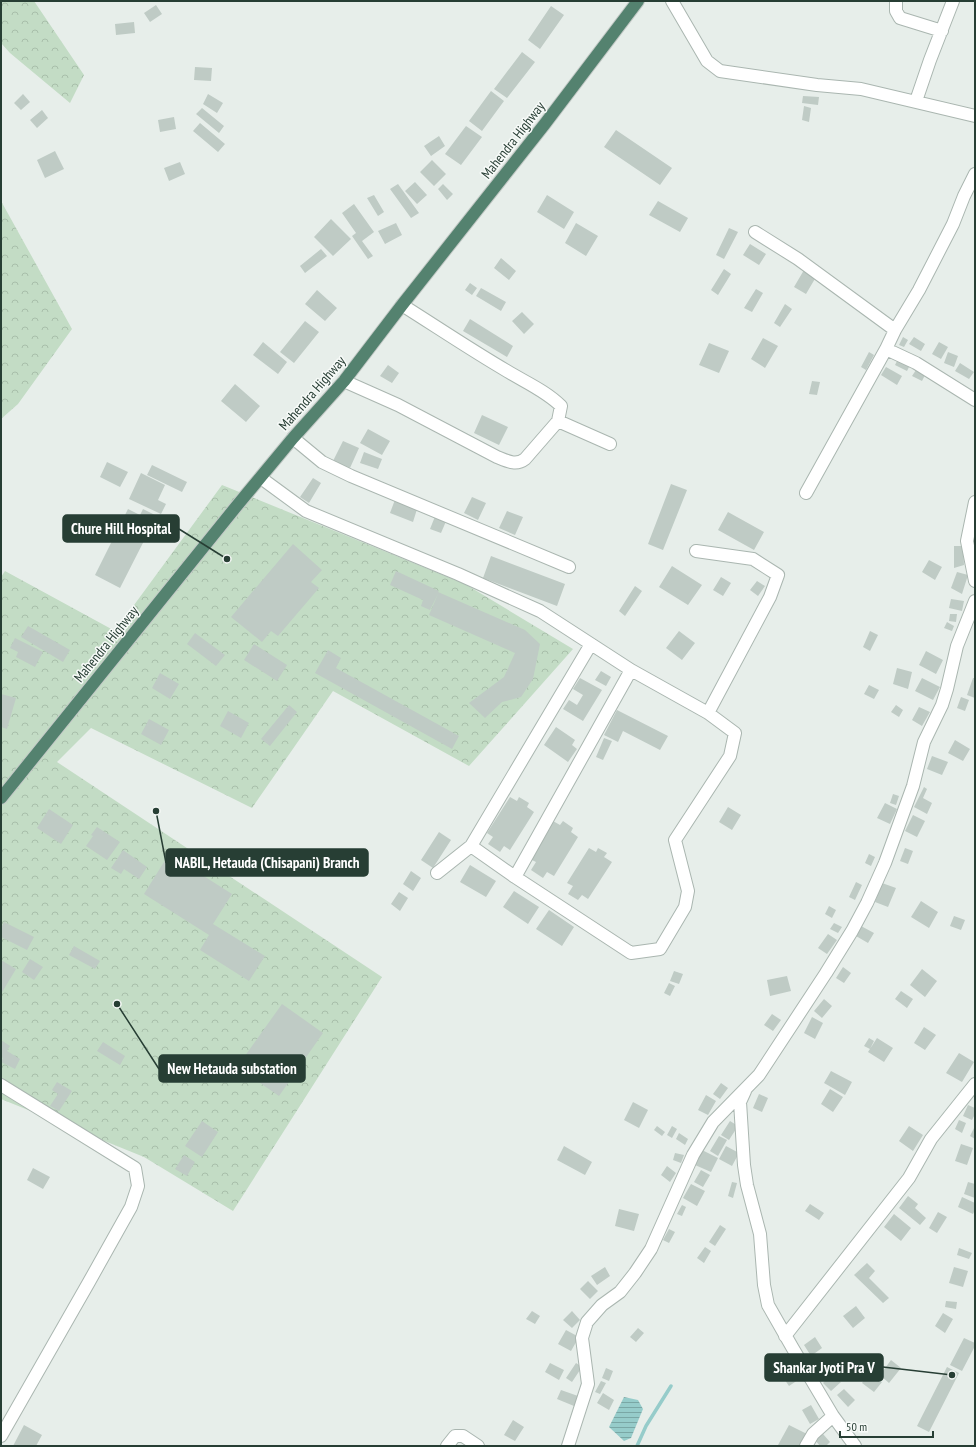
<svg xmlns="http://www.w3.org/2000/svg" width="976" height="1447" font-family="'PT Sans Narrow',sans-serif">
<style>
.forest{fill:url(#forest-crowns)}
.water{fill:url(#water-rules)}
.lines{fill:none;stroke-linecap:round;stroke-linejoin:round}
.stream{stroke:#96ccca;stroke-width:3.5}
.building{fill:#bfcbc5}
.minor-casing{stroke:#aab6b0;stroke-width:14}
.trunk-casing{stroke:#c3c9c6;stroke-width:14}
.minor{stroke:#fff;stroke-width:12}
.trunk{stroke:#54826f;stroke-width:12}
.labels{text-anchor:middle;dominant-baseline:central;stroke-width:3;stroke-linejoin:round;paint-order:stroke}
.street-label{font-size:14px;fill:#273e34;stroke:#f7faf8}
.leader{fill:none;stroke:#273e34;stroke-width:1.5}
.callout-dot{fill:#273e34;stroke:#f7faf8;stroke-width:1.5}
.callout{fill:#273e34;stroke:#273e34;stroke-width:1.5}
.callout-label{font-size:15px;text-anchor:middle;font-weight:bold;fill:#fff}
</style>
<defs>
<pattern id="forest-crowns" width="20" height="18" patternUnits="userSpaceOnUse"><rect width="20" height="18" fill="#c3dcc5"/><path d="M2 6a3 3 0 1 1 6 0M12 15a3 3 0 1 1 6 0" fill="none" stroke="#a8beaa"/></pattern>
<pattern id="water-rules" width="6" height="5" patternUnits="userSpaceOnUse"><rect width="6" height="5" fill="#96ccca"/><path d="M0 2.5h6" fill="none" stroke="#7aa7a5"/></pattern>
</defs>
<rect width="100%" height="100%" fill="#e7eeea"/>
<path class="forest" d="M1 1H34L84 75 70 103 10 53 1 43Z
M1 201 72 329 18 404 1 419Z
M222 485 465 584 573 649 469 766 333 691 252 808 91 728 57 762 382 977 233 1211 144 1157 1 1099V577L5 571 115 631Z"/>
<path class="water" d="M624 1397 638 1400 643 1409 631 1438 624 1441 609 1427Z"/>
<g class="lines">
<path class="stream" d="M637 1446 646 1426 671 1386"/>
</g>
<path class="building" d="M156 5 162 14 150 22 144 13Z
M551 6 564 15 540 49 528 40Z
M134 22 135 33 116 35 115 24Z
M522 52 535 62 507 98 494 89Z
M195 67 212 68 211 81 194 80Z
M491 91 504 101 482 131 469 121Z
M23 94 30 102 21 110 14 103Z
M208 94 223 103 217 113 203 104Z
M803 96 819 97 818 105 802 103Z
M804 106 811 108 809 122 802 120Z
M202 108 224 126 219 133 196 114Z
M42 110 48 118 37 128 30 120Z
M174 117 176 129 160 132 158 120Z
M200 123 225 144 218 152 193 131Z
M466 126 482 137 461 165 445 154Z
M616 130 672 168 660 185 604 147Z
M439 136 445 146 431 156 424 146Z
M55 151 64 169 45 178 37 160Z
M432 160 446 174 434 186 420 172Z
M180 162 185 174 169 181 164 168Z
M415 182 427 195 417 204 405 191Z
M398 184 419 213 411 218 390 189Z
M443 184 453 194 447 200 438 189Z
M374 195 384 212 378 216 367 198Z
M547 195 574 212 564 229 537 212Z
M658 201 688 218 680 232 649 215Z
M354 204 374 232 362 241 373 256 368 259 352 236 356 233 342 213Z
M331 219 351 239 333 256 314 237Z
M396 223 402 235 385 244 378 231Z
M576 223 598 236 586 256 565 243Z
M729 228 738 232 724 259 716 255Z
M750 244 766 254 759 265 743 255Z
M321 249 327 256 305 273 300 266Z
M501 258 516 271 509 280 494 268Z
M724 269 731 274 718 295 711 290Z
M804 270 816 277 806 294 794 287Z
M470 283 477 288 472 295 465 290Z
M481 288 506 302 501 311 476 296Z
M756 289 763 293 752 312 744 308Z
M317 290 337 308 325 321 305 304Z
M785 304 792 309 780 327 774 323Z
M522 312 534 324 524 334 512 321Z
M470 319 513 346 507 357 463 331Z
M305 321 319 332 294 363 280 352Z
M903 337 908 340 904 347 899 345Z
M914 337 925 344 921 351 909 344Z
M763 338 778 346 765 368 751 359Z
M263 342 287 362 278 374 253 355Z
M939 342 948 347 941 359 932 354Z
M709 343 729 351 719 373 699 365Z
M869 352 874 355 866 370 861 367Z
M948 352 958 356 954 367 944 363Z
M898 359 910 365 907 371 895 365Z
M960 363 974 372 969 379 955 371Z
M388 365 399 373 392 383 380 376Z
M886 367 902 376 897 385 881 375Z
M916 370 925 375 922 381 912 376Z
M812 381 820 382 817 395 809 394Z
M235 384 260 406 246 422 221 401Z
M482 415 508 427 499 445 474 433Z
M368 429 390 441 382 455 360 443Z
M343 441 359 448 350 468 333 461Z
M364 452 382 459 378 469 360 463Z
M107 462 128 472 120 487 100 477Z
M152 465 187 482 182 492 147 475Z
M141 473 165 485 158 500 166 504 161 514 129 499Z
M313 478 321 483 309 503 300 497Z
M671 484 687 490 663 550 648 544Z
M396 497 418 506 413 522 390 513Z
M472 497 486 503 478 520 464 513Z
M128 509 140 515 143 509 165 520 156 537 148 533 120 588 95 575Z
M507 511 523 517 515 535 499 528Z
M728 512 764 532 754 550 718 530Z
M436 514 447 519 441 533 430 529Z
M293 544 322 570 311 582 319 588 278 636 271 631 262 642 231 617Z
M954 546H963L964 565 954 568Z
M491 556 565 584 557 606 483 578Z
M929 560 942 567 935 580 922 572Z
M672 566 702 585 688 605 659 587Z
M396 571 439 591 438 592 525 630 540 644 533 679 521 697 502 702 485 718 469 703 504 677 515 653 429 615 438 594 430 610 421 606 423 600 390 585Z
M957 572 968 575 962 594 951 588Z
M721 577 731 583 723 596 713 590Z
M757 581 765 586 758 596 750 590Z
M635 586 642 591 625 616 619 611Z
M951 599 964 601 962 611 949 608Z
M950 614H957L956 622 949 621Z
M947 622 954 626 952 631 944 628Z
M28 626 70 650 63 662 21 637Z
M679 631 695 643 682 660 666 648Z
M870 631 878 635 870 651 863 647Z
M195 633 225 655 216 666 187 644Z
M15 638 43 652 35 667 16 657 18 652 10 648Z
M254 644 287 665 277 681 244 660Z
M328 650 341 658 336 668 459 736 452 749 315 673Z
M926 651 943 660 936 674 919 665Z
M897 668 912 672 908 689 893 684Z
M601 671 611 677 606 686 595 680Z
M160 673 179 684 170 699 152 688Z
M580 678 602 690 583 721 563 709 569 700 577 705 583 695 573 689Z
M922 678 940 687 933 700 915 691Z
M973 678H975V698L967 695Z
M869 685 879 690 874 699 864 694Z
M1 694 16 698 7 729 1 727Z
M961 697 969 700 965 711 957 708Z
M289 705 297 712 270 746 261 739Z
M896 705 903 710 899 717 891 712Z
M919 707 930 712 922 726 912 720Z
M617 710 668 736 660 750 623 731 618 742 604 735Z
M228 711 249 723 241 738 220 726Z
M149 719 169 730 161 745 141 734Z
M556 727 575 740 572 745 577 749 568 762 544 745Z
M604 738 612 741 603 760 596 757Z
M955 740 970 749 963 761 948 753Z
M932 756 948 762 942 775 927 769Z
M924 787 927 789 923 798 932 803 927 814 914 807Z
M893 794 899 796 896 805 890 803Z
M510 797 517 801 519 797 529 803 527 807 534 812 510 850 504 846 500 852 488 844 493 837 487 833Z
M885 803 897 809 890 824 877 818Z
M728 807 741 815 732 830 719 822Z
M49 809 73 825 61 844 37 828Z
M913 815 925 821 917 837 905 831Z
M553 821 560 825 563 821 573 828 571 832 578 837 554 876 547 872 543 878 531 870 536 862 530 859Z
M97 827 120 842 107 860 86 846 93 836 91 835Z
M439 832 451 840 433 868 421 860Z
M589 848 596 852 598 848 607 853 604 857 612 862 588 899 582 895 578 900 568 894 573 886 567 883Z
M905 848 913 851 908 864 900 861Z
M123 850 147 867 139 879 124 869 121 874 111 868Z
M169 854 232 894 213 924 265 956 249 981 200 950 209 935 144 894Z
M869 854 875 857 871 866 865 863Z
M470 865 496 881 486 897 460 882Z
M411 871 421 878 413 891 403 884Z
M856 882 862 885 855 900 849 897Z
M882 883 896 888 888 907 875 902Z
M514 891 539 907 528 924 503 907Z
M399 892 408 898 400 911 391 904Z
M921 901 938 912 929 928 911 917Z
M829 906 836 910 832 918 825 914Z
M549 910 574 927 562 946 536 929Z
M954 916 965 920 961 930 950 926Z
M4 922 34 937 27 950 1 937V928Z
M834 923 842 927 838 933 830 929Z
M861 926 874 933 868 943 856 936Z
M828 934 837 940 827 954 818 948Z
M74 946 100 961 95 969 69 955Z
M30 959 43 967 34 980 22 972Z
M1 960 16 969 1 994Z
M843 967 851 973 844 983 836 978Z
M922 969 937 981 925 997 910 985Z
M674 971 683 974 679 984 670 981Z
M787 976 791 991 770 996 767 980Z
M669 983 675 986 670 996 664 993Z
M901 991 913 999 907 1008 895 999Z
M824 999 832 1006 822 1018 814 1011Z
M282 1004 323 1033 279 1096 237 1067Z
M772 1014 781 1020 773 1031 764 1025Z
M812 1017 823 1023 815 1039 804 1033Z
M924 1027 936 1035 925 1050 914 1043Z
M869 1038 874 1041 870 1049 864 1046Z
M877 1038 893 1048 884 1062 868 1052Z
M1 1040 10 1046 7 1051 20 1059 15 1069 1 1062 3 1058 1 1057Z
M103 1042 125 1056 120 1065 97 1051Z
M959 1053 974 1062 962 1082 946 1073Z
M831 1071 852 1082 845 1095 824 1083Z
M57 1082 72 1091 59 1111 50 1106 58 1094 52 1090Z
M721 1083 728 1088 720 1099 713 1094Z
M830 1089 843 1097 833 1112 821 1104Z
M759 1094 768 1098 762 1112 753 1108Z
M706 1095 716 1101 708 1115 698 1110Z
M633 1102 648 1110 639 1128 624 1120Z
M968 1105 975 1108V1114L972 1120 963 1116Z
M959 1120 966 1123 962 1133 955 1129Z
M202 1121 218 1132 202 1157 185 1146Z
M730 1121 738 1126 729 1140 721 1135Z
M657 1126 665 1132 662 1136 654 1130Z
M672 1126 677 1129 672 1138 667 1135Z
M909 1126 923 1135 913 1151 899 1141Z
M975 1126V1139L970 1136Z
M679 1133 688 1139 685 1145 676 1139Z
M719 1136 727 1140 718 1156 710 1151Z
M961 1144 973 1148 967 1165 955 1161Z
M564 1146 592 1162 585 1175 557 1160Z
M726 1146 739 1153 732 1166 719 1159Z
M702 1150 718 1158 711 1172 695 1165Z
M675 1153 684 1155 681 1163 673 1160Z
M184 1155 195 1162 187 1176 175 1169Z
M667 1166 676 1173 670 1182 661 1175Z
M33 1168 50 1177 43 1189 27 1180Z
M701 1170 710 1175 703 1187 694 1182Z
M732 1182 737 1183 733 1198 728 1196Z
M968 1182 975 1184V1198L964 1194Z
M691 1184 705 1191 697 1206 683 1198Z
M908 1196 918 1204 915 1208 926 1218 920 1225 899 1208Z
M962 1197 975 1203V1210L973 1214 958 1207Z
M810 1204 824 1213 819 1220 805 1211Z
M682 1205 686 1207 682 1216 677 1214Z
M619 1209 639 1214 634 1231 615 1226Z
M938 1212 947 1217 937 1233 929 1228Z
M894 1214 911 1228 901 1241 884 1227Z
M720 1225 726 1229 715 1246 709 1242Z
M669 1229 675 1232 669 1243 663 1240Z
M705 1247 711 1251 704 1263 697 1258Z
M959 1248 972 1253 969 1259 957 1255Z
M867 1263 875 1271 869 1278 889 1298 883 1303 854 1275Z
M605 1267 610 1276 597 1285 591 1276Z
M954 1267 968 1271 963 1287 949 1283Z
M588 1281 598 1291 590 1299 580 1289Z
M946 1301 957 1302 956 1309 945 1307Z
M856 1306 865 1318 853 1328 843 1316Z
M532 1311 540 1316 535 1324 526 1319Z
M572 1311 580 1320 572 1328 563 1320Z
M943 1313 953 1319 945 1333 935 1326Z
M638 1328 644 1333 636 1342 630 1337Z
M566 1330 579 1337 571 1351 558 1344Z
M815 1337 822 1348 811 1356 804 1345Z
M964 1338 975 1343V1346L962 1371 950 1365Z
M891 1360 901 1368 889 1383 880 1375Z
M791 1362 801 1378 789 1386 778 1370Z
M550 1363 564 1370 559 1380 545 1372Z
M576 1363 582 1367 572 1382 566 1378Z
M947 1367 959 1373 929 1432 917 1426Z
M606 1368 613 1371 609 1381 602 1378Z
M832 1373 841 1382 831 1391 823 1383Z
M869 1373 882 1382 874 1392 862 1383Z
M601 1381 606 1383 600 1394 595 1392Z
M844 1389 855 1400 848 1407 837 1395Z
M561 1390 578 1396 574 1406 557 1399Z
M603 1393 614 1400 609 1410 597 1403Z
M811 1405 819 1419 810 1424 802 1410Z
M513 1420 524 1427 515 1441 504 1435Z
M24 1425 42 1435 36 1446H13Z
M789 1425 807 1434 801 1446H781L778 1445Z
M823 1434 830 1442 826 1446H820L815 1440Z"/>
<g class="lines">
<defs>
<path id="minor" d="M672 1 707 61 720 71 817 85 861 89 975 116
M896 1V11L900 18 942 31
M916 101 930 60 953 1
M975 174 964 196 953 224 919 290 895 330 886 349 916 363 975 400
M755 232 798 259 895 330
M402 305C437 327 471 350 507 371 525 382 546 391 561 406L558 421
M344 381 398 405 497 457C507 461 516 466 525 459L558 421 610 444
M293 438 322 462 351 476 569 567
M261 478 306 511 458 574 540 611 631 670 708 713 735 733 730 756 675 840 688 891 685 907 660 949 631 953 515 877 471 846 437 873
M806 493 886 349
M975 502 967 541 975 581
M696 551 753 559 778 575 770 597 708 713
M471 846 591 644
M515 877 631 670
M1 1085 135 1168 138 1186 131 1207 89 1282 1 1436
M745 1091 740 1102 744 1165 747 1185 760 1234 764 1285 768 1305 792 1347 833 1416 855 1446
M785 1336 909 1178 931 1139 975 1084
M447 1446 455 1436H463L478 1446
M568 1446 588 1384 582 1338 587 1322 602 1305 620 1292 635 1273 651 1249 693 1155 713 1122 759 1075 826 973 852 931 867 903 885 863 913 786 924 742 942 705 947 689 957 646 975 601
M806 1446 813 1434 833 1416"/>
<path id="trunk" d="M1 798 235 508 293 438 344 381 402 305 544 125 638 1"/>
</defs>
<use href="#minor" class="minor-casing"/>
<use href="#trunk" class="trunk-casing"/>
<use href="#minor" class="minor"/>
<use href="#trunk" class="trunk"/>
</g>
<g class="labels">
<g class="street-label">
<text transform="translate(513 140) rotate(-52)">Mahendra Highway</text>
<text transform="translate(312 393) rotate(-49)">Mahendra Highway</text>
<text transform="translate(106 644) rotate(-51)">Mahendra Highway</text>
</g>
</g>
<path class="leader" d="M227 559L179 529M156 811L166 863M117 1004L159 1069M952 1375L883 1367"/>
<g class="callout-dot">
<circle cx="227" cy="559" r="4"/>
<circle cx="156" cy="811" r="4"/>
<circle cx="117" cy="1004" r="4"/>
<circle cx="952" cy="1375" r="4"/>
</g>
<g class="callout">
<rect x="63" y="515" width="116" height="27" rx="4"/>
<rect x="166" y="849" width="202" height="27" rx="4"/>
<rect x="159" y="1055" width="146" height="27" rx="4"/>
<rect x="765" y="1354" width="118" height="27" rx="4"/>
</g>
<g class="callout-label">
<text x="121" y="534">Chure Hill Hospital</text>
<text x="267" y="868">NABIL, Hetauda (Chisapani) Branch</text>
<text x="232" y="1074">New Hetauda substation</text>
<text x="824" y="1373">Shankar Jyoti Pra V</text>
</g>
<rect width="976" height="1447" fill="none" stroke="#273e34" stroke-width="4"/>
<path d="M840 1431v6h93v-6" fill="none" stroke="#273e34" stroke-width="2"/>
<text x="846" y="1431" font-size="12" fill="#273e34" stroke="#f7faf8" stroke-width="3" paint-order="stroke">50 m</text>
</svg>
